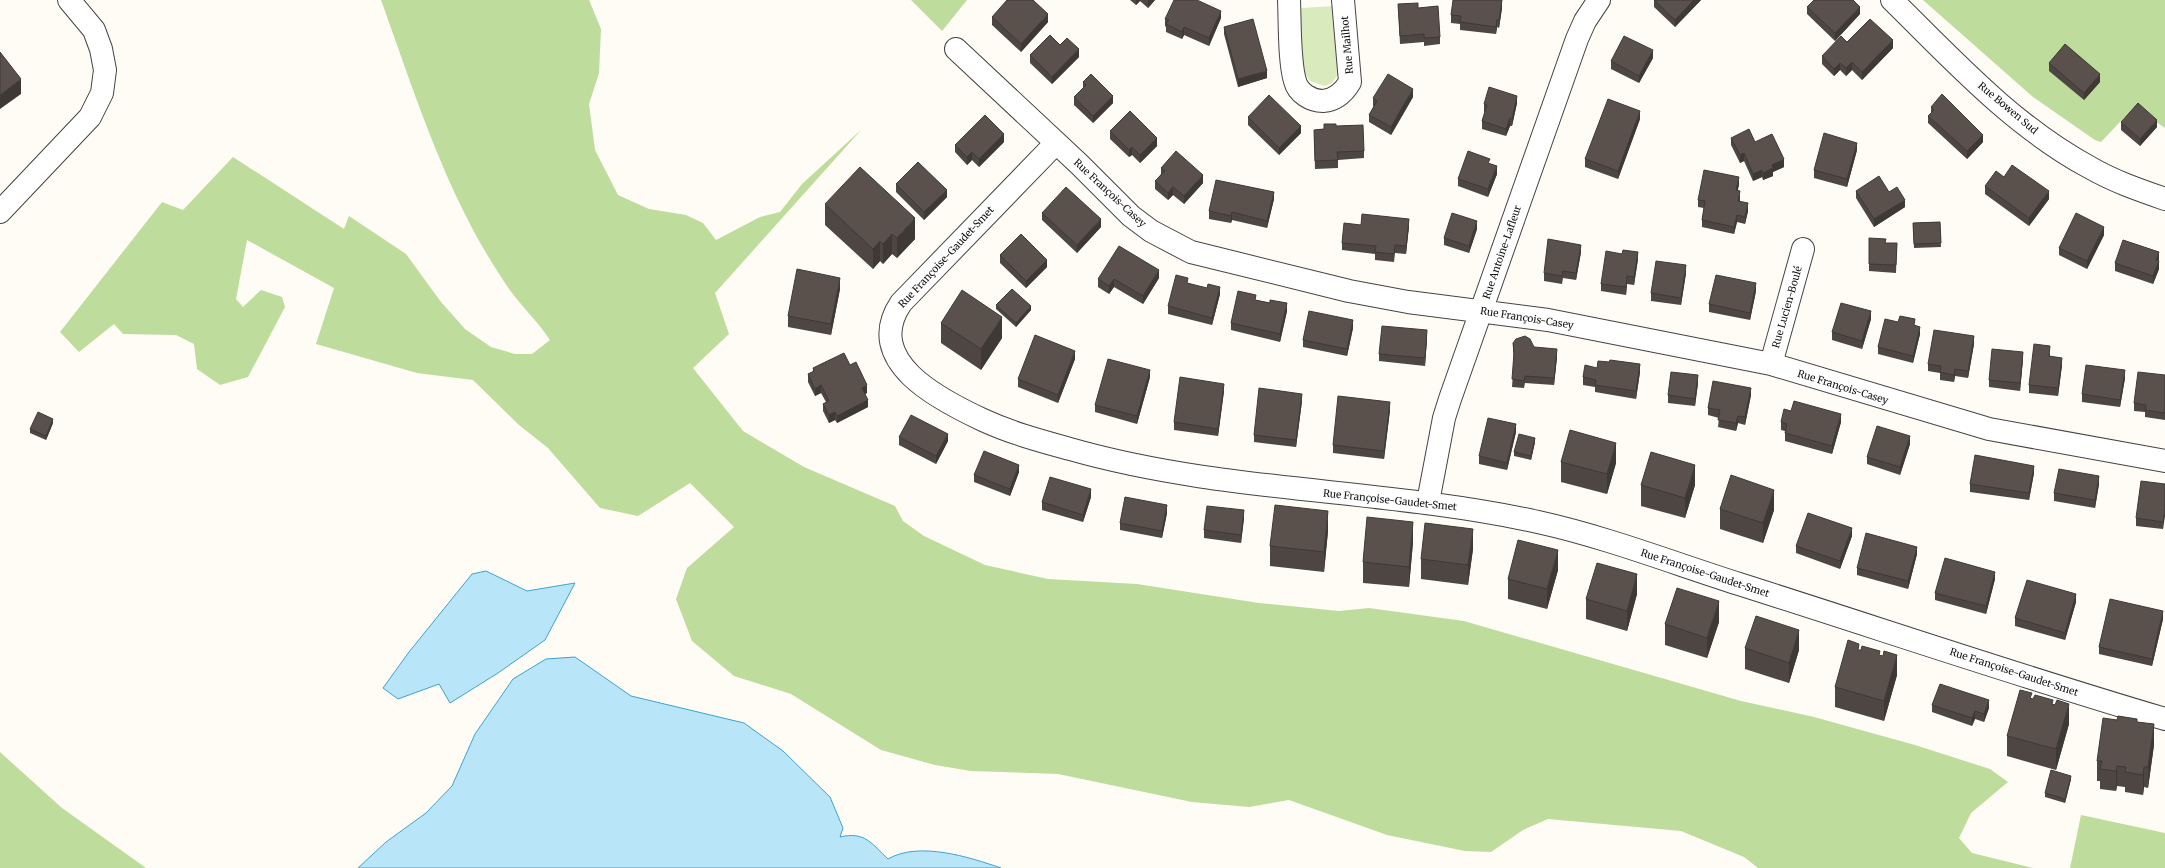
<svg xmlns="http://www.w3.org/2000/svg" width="2165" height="868" font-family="Merriweather,serif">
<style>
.green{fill:#d9ebbd}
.forest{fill:#bedc9b}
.water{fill:#b8e5f7;stroke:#3ea2d0}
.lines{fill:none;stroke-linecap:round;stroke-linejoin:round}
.minor-casing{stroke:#444;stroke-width:24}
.minor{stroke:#fff;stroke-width:22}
.wall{fill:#4d4642}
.shaded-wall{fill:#3f3936}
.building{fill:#5a514d;stroke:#3f3936}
.labels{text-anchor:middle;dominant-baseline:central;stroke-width:4;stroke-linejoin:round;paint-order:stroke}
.street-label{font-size:10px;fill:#111;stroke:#fff}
</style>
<rect width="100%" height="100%" fill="#fffcf5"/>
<path class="green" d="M1334 6 1340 71 1332 83 1324 86 1310 81 1302 69 1300 12 1302 8Z"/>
<path class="forest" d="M381 0H589L601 29 599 73 589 104 595 150 618 195 649 209 686 215 703 223 716 240 760 217 780 212 802 184 862 129 715 293 729 334 693 368 743 431 804 467 895 506 903 521 924 536 985 565 1048 579 1137 584 1259 603 1339 611 1369 608 1464 621 1741 701 1814 717 1915 745 1990 769 2008 782 1971 813 1959 838 1972 853 2033 868H1758L1744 857 1681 831 1548 819 1523 830 1491 852 1465 851 1387 835 1289 800 1249 807 1192 802 1058 774 971 771 935 765 881 750 791 694 734 676 692 641 676 599 687 568 734 527 690 483 638 516 600 508 548 448 519 425 473 380 417 373 316 344 334 288 247 240 236 299 243 307 261 290 282 297 285 307 248 377 220 385 197 369 194 344 176 335 123 334 114 324 79 352 60 332 162 202 183 210 233 157 344 229 349 216 406 254 441 302 465 329 491 347 515 354H532L550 340C537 320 518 303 505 283 447 197 416 97 381 0Z
M911 0H967L942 31Z
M1923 0H2165V128L2134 107 2101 142 2095 140 2033 97Z
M0 752 62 808 146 868H0Z
M2081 815 2165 833V868H2070Z"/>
<path class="water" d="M486 571 527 591 575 583 545 640 498 673 450 703 439 684 398 699 383 688 409 652 472 574Z
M575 657 631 696 744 723 783 751 830 797 843 828 840 837C865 831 872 844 888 859 919 841 969 857 1001 868H358L386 842 426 813 452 786 475 734 513 679 546 659Z"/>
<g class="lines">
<defs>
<path id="minor" d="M1289 0C1290 22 1289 61 1295 81 1298 93 1311 101 1323 101 1336 100 1344 92 1350 82L1343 0
M1892 0C1953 60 2013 126 2089 167 2113 181 2139 190 2165 199
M956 49 1079 164 1131 216 1151 231 1191 252 1349 291 1408 302 1548 320 1771 364 1989 429 2165 461
M1056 143 901 303C862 361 940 400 983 420 1011 433 1041 441 1070 449 1224 493 1382 488 1538 522 1606 537 1673 563 1739 584 1881 629 2022 677 2165 719
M0 212 90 117 102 93 105 70 101 49 94 30 69 0
M1771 364 1803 249
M1428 502 1444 418 1450 399 1577 39 1585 21 1599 0"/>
</defs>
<use href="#minor" class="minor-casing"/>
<use href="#minor" class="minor"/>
</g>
<path class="wall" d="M1130 0H1155L1148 8 1140 1 1136 5Z
M1654 0H1701L1675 27 1654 7Z
M1398 4 1418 8 1440 37V44L1424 46V42L1400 44Z
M1807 7 1860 14 1835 41 1807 14Z
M1502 8 1499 28 1497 27 1496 34 1460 30V24L1451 23V15Z
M992 17 1048 22 1021 52 992 25Z
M1221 18 1209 46 1184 35 1182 39 1166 32V27L1165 26V19Z
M1224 27 1267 78 1238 87 1224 34Z
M1847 42 1893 48 1862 80 1852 70 1846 76 1840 70 1834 76 1822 64V56Z
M1060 45 1079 57 1052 84 1030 63V55Z
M1653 58 1639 83 1611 69V61Z
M2049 63 2100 82 2084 100 2049 71Z
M1083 82 1113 103 1093 123 1074 105V97L1083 88Z
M1413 97 1391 135 1369 122V115L1374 106H1373V98Z
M1517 103 1512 126H1510L1506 136 1482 129V121L1485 112H1484V104Z
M1931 107 1983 142 1967 159 1928 123V116L1931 113Z
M1248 117 1301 133 1279 155 1248 125Z
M1640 119 1618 179 1585 167V159Z
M2121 122 2157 127 2140 146 2121 130Z
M1324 124 1336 126 1364 151V158L1338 160V168L1315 169 1314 130 1324 129Z
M1110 131 1157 146 1140 163 1132 155 1129 157 1110 139Z
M1731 138 1755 142 1784 167 1773 172V176L1763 180 1762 177 1753 181 1744 161 1740 163 1731 145Z
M1004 142 979 167 972 160 967 165 955 152V145Z
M1857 150 1847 187 1814 178V170Z
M1490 164 1497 174 1488 197 1458 186V179Z
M1161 168 1203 183 1184 204 1173 195 1168 200 1155 189V181L1161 174Z
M2004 177 2049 199 2029 226 1985 194V186Z
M896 184 947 197 924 220 896 192Z
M1739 185 1737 190 1740 199V202L1748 211 1745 224 1737 222 1734 234 1702 227V220L1704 208 1698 207V200Z
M1856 191 1889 192 1905 207 1874 227 1856 198Z
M1274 199 1267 228 1232 220 1231 223 1209 219V211Z
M825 204 915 239 897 258 892 254 883 264 880 261 873 269 825 225Z
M1042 213 1101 227 1077 253 1042 220Z
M1940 222 1941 247 1914 248 1913 223Z
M1361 225 1409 226 1406 254 1395 253 1394 262 1375 260V254L1342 250V243Z
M1477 229 1469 253 1444 245V238Z
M2104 235 2087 269 2059 255V248Z
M1897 243 1896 273 1869 271V264Z
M1581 252 1576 280 1563 278 1562 284 1544 281V273Z
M1000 255 1047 267 1026 288 1000 263Z
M1638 259 1634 285 1627 284 1626 295 1601 291V284Z
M2159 259 2158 261 2159 269 2153 284 2115 271V263Z
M1686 273 1681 305 1651 301V293Z
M1159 278 1143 304 1114 287 1109 294 1098 287V279Z
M1188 283 1220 294 1212 325 1168 314V306Z
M840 289 831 335 788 327V316Z
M1756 291 1750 320 1709 312V304Z
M1256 300 1270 303 1287 311 1280 342 1231 330V323Z
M996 305 1031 310 1016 327 996 309Z
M1871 319 1862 349 1832 340V332Z
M1898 322 1915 325 1920 334 1913 363 1878 354V347Z
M941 323 1002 338 981 370 941 343Z
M1353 328 1347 356 1303 347V340Z
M1427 338 1425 366 1379 361V354Z
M1513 343 1534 347 1557 357 1554 385 1525 383 1524 388 1512 387 1514 358 1513 351Z
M1974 344 1968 378 1955 376 1954 382 1940 380V373L1928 371V364Z
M2050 353V356L2062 365 2058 396 2029 393V385Z
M1075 359 1058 403 1018 387V379Z
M2023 359 2020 391 1989 387V380Z
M850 365 867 393 865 394 868 407 837 423 835 420 829 423 823 411V404L826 402 821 393 815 396 808 382V374L813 372V368Z
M1597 368 1640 372 1636 399 1595 392V387L1583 385V377Z
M2165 375V420L2145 417V412L2134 411V403Z
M1150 377 1137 424 1095 412V405Z
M2125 378 2120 407 2082 402V394Z
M1698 383 1695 406 1668 403V395Z
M1224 391 1218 436 1174 430V422Z
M1751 395 1745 425 1738 423 1736 431 1718 427 1719 418 1708 415V408Z
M1302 401 1296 447 1254 442V435Z
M1390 410 1384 459 1333 453V445Z
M1791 411 1841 422 1832 454 1785 441V431L1781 430V422Z
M53 423 46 440 30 433V429Z
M1516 432 1507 470 1479 464V456Z
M899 437 948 441 936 464 899 445Z
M1535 442 1531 460 1514 456V452Z
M1910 444 1900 475 1867 464V457Z
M1561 462 1616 463 1607 494 1561 482Z
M1019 472 1010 496 974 482V475Z
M2034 473 2029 500 1970 492V484Z
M2099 484 2095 508 2054 501V493Z
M2165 484 2163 529 2136 526V518Z
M1641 485H1695L1685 518 1641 506Z
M1091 497 1083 522 1042 510V502Z
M1720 509 1774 510 1763 543 1720 529Z
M1167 513 1162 538 1120 530V523Z
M1244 518 1241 543 1204 538V530Z
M1328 531 1324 572 1270 566V546Z
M1852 536 1840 569 1796 553V546Z
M1413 542 1409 587 1363 583V562Z
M1473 549 1468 585 1421 579V559Z
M1917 554 1908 589 1857 575V568Z
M1558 570 1547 609 1508 599V579Z
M1995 579 1986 614 1935 600V593Z
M1637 594 1627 631 1586 619V599Z
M2076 602 2065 640 2015 626V618Z
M2163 619 2152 666 2099 654V647Z
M1719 622 1707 658 1665 645V624Z
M1745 648 1799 650 1789 683 1745 669Z
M1859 650 1897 675 1884 721 1835 707V687Z
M2032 699 2055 705 2069 724 2056 770 2007 756V736Z
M1932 705 1989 708 1984 722 1975 719 1972 726 1932 712Z
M2137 722 2154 745 2148 788 2144 787 2143 795 2125 792V787L2117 786 2116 791 2100 789V781H2097V761Z
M2071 779 2065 803 2045 797V793Z"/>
<path class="shaded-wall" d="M1136 0H1140V1L1136 5Z
M1148 0H1155L1148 8Z
M1502 0V8L1499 28V20Z
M1694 0H1701L1675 27V20Z
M1860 7V14L1835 41V33Z
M1221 11V18L1209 46V38Z
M1048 14V22L1021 52V44Z
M1497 20V27L1496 34V27Z
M1184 27V35L1182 39V32Z
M1893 40V48L1862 80V72Z
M1079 49V57L1052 84V77Z
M1653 50V58L1639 83V76Z
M1852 62V70L1846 76V68Z
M1840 63V70L1834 76V69Z
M1267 71V78L1238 87V79Z
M2100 74V82L2084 100V93Z
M21 79V94L0 109V95Z
M1413 89V97L1391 135V127Z
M1113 96V103L1093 123V116Z
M1517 96V103L1512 126V119Z
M1640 111V119L1618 179V171Z
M1510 118V126L1506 136V129Z
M2157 120V127L2140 146V139Z
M1301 126V133L1279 155V148Z
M1004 134V142L979 167V159Z
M1983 135V142L1967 159V151Z
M1157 138V146L1140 163V155Z
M1857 143V150L1847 187V179Z
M1132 147V155L1129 157V150Z
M972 152V160L967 165V157Z
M1744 153V161L1740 163V155Z
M1784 159V167L1773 172V176L1763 180V173L1772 165Z
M1497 166V174L1488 197V189Z
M1762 170V177L1753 181V174Z
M1203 175V183L1184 204V196Z
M1739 177V185L1736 198V190Z
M1173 187V195L1168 200V193Z
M947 190V197L924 220V212Z
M1740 191V199L1738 209V201Z
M2049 191V199L2029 226V218Z
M1274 192V199L1267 228V221Z
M1905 200V207L1874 227V219Z
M1748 203V211L1745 224V217Z
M1232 212V220L1231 223V216Z
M1737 215V222L1734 234V227Z
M915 218V239L897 258V238Z
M1101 219V227L1077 253V245Z
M1409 219V226L1406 254V246Z
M1477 221V229L1469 253V246Z
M2104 227V235L2087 269V261Z
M892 234V254L883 264V244Z
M880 241V261L873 269V249Z
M1581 245V252L1576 280V273Z
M1638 252V259L1634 285V277Z
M2159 252V259L2156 268V260Z
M1047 260V267L1026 288V281Z
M2159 261V269L2153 284V276Z
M1686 265V273L1681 305V298Z
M1159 270V278L1143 304V296Z
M1627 276V284L1626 295V287Z
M840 278V289L831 335V324Z
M1114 279V287L1109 294V286Z
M1756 283V291L1750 320V313Z
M1220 287V294L1212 325V318Z
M1287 303V311L1280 342V334Z
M1031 306V310L1016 327V323Z
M1871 311V319L1862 349V341Z
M1002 317V338L981 370V349Z
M1353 320V328L1347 356V349Z
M1920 327V334L1913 363V356Z
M1427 330V338L1425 366V358Z
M1974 336V344L1968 378V371Z
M1557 349V357L1554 385V378Z
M1075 351V359L1058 403V395Z
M2023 352V359L2020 391V383Z
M2062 358V365L2058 396V388Z
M1640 364V372L1636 399V391Z
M1955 369V376L1954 382V375Z
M1150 370V377L1137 424V416Z
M2125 370V378L2120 407V400Z
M1698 375V383L1695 406V399Z
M1224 384V391L1218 436V429Z
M821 385V393L815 396V389Z
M867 385V393L862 395V388Z
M1751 388V395L1745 425V417Z
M1302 394V401L1296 447V440Z
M868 400V407L837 423V416Z
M1390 402V410L1384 459V451Z
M835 412V420L829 423V415Z
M1841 414V422L1832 454V446Z
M1738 416V423L1736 431V423Z
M53 419V423L46 440V436Z
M1516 424V432L1507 470V463Z
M948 434V441L936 464V456Z
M1910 436V444L1900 475V467Z
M1535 438V442L1531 460V456Z
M1616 443V463L1607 494V474Z
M1019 465V472L1010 496V489Z
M1695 465V485L1685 518V498Z
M2034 466V473L2029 500V493Z
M2099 476V484L2095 508V500Z
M1091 489V497L1083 522V515Z
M1774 490V510L1763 543V523Z
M1167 505V513L1162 538V531Z
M2165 509V516L2163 529V522Z
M1244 510V518L1241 543V535Z
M1328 511V531L1324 572V552Z
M1413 522V542L1409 587V567Z
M1852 528V536L1840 569V561Z
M1473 529V549L1468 585V565Z
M1917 547V554L1908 589V581Z
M1558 550V570L1547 609V589Z
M1995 572V579L1986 614V606Z
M1637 574V594L1627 631V611Z
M2076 594V602L2065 640V633Z
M1719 601V622L1707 658V638Z
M2163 611V619L2152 666V659Z
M1799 630V650L1789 683V663Z
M1897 655V675L1884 721V701Z
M1989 700V708L1984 722V714Z
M2069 704V724L2056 770V749Z
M1975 711V719L1972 726V718Z
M2154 724V745L2148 788V767Z
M2117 766V786L2116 791V771Z
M2144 767V787L2143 795V775Z
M2071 776V779L2065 803V799Z"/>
<path class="building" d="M1007 0H1033L1048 14 1021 44 992 17Z
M1174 0H1197L1221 11 1209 38 1184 27 1182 32 1166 24 1169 20 1165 19Z
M1453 0H1502L1499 20H1497L1496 27 1460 22 1461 16 1451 15Z
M1654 0H1694L1675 20Z
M1814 0H1853L1860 7 1835 33 1807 7Z
M1418 3V8L1438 6 1440 37 1424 38V34L1400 36 1398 4Z
M1253 19 1267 71 1238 79 1224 27Z
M1870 19 1893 40 1862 72 1852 62 1846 68 1840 63 1834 69 1822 56 1841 36 1847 42Z
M1050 35 1060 45 1067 38 1079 49 1052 77 1030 55Z
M1624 36 1653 50 1639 76 1611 61Z
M2065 44 2100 74 2084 93 2049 63Z
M0 52 21 79 0 95Z
M1091 74 1113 96 1093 116 1074 97 1086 85 1083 82Z
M1388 74 1413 89 1391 127 1369 115 1377 101 1373 98Z
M1489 87 1517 96 1512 119 1510 118 1506 129 1482 121 1487 105 1484 104Z
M1942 94 1983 135 1967 151 1928 116 1934 110 1931 107Z
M1269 95 1301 126 1279 148 1248 117Z
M1608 99 1640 111 1618 171 1585 159Z
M2138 103 2157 120 2140 139 2121 122Z
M1130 111 1157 138 1140 155 1132 147 1129 150 1110 131Z
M985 115 1004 134 979 159 972 152 967 157 955 145Z
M1324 124H1336V126L1363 125 1364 151 1337 152 1338 160 1315 161 1314 130 1324 129Z
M1749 129 1755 142 1772 134 1784 159 1772 165 1773 168 1763 173 1762 170 1753 174 1744 153 1740 155 1731 138Z
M1824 133 1857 143 1847 179 1814 170Z
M1176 151 1203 175 1184 196 1173 187 1168 193 1155 181 1165 171 1161 168Z
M1468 151 1490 159 1488 163 1497 166 1488 189 1458 179Z
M918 162 947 190 924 212 896 184Z
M2012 165 2049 191 2029 218 1985 186 1996 171 2004 177Z
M860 167 915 218 897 238 892 234 883 244 880 241 873 249 825 204Z
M1704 170 1739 177 1736 190 1740 191 1738 201 1748 203 1745 217 1737 215 1734 227 1702 220 1705 201 1698 200Z
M1879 176 1889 192 1897 187 1905 200 1874 219 1856 191Z
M1216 180 1274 192 1267 221 1232 212 1231 216 1209 211Z
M1066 187 1101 219 1077 245 1042 213Z
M1452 213 1477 221 1469 246 1444 238Z
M2076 213 2104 227 2087 261 2059 248Z
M1362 214 1409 219 1406 246 1395 245 1394 254 1375 252 1376 246 1342 243 1344 223 1361 225Z
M1940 222 1941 243 1914 244 1913 223Z
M1021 234 1047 260 1026 281 1000 255Z
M1869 238 1886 239 1885 243H1897L1896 265 1869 264Z
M1548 239 1581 245 1576 273 1563 271 1562 276 1544 273Z
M2123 240 2159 252 2156 260 2159 261 2153 276 2115 263Z
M1119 246 1159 270 1143 296 1114 279 1109 286 1098 279Z
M1623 250 1638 252 1634 277 1627 276 1626 287 1601 284 1606 251 1622 254Z
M1656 261 1686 265 1681 298 1651 293Z
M797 269 840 278 831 324 788 316Z
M1176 275 1188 278 1187 283 1207 288 1208 284 1220 287 1212 318 1168 306Z
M1716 275 1756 283 1750 313 1709 304Z
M1012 289 1031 306 1016 323 996 305Z
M962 290 1002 317 981 349 941 323Z
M1238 291 1256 295 1255 300 1270 303V300L1287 303 1280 334 1231 323Z
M1841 303 1871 311 1862 341 1832 332Z
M1309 311 1353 320 1347 349 1303 340Z
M1900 316 1915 319 1914 325 1920 327 1913 356 1878 347 1885 319 1898 322Z
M1382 326 1427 330 1425 358 1379 354Z
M1934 330 1974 336 1968 371 1955 369 1954 375 1940 372 1941 366 1928 364Z
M1035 335 1075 351 1058 395 1018 379Z
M1525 336 1530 339 1534 347 1557 349 1554 378 1525 376 1524 381 1512 379 1514 353 1513 343 1516 339Z
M2034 344 2050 346 2049 356 2062 358 2058 388 2029 385Z
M1992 349 2023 352 2020 383 1989 380Z
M844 353 850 365 856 362 867 385 862 388 868 400 837 416 835 412 829 415 823 404 829 401 821 385 815 389 808 374 814 371 813 368Z
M1108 359 1150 370 1137 416 1095 405Z
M1610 360 1640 364 1636 391 1595 385 1596 380 1583 377 1585 365 1597 368 1598 361 1609 362Z
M2086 365 2125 370 2120 400 2082 394Z
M1671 372 1698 375 1695 399 1668 395Z
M2138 372 2165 375V413L2145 410 2146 405 2134 403Z
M1180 377 1224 384 1218 429 1174 422Z
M1713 381 1751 388 1745 417 1738 416 1736 423 1718 420 1720 410 1708 408Z
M1259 388 1302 394 1296 440 1254 435Z
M1338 396 1390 402 1384 451 1333 445Z
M1794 401 1841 414 1832 446 1785 433 1787 424 1781 422 1784 409 1791 411Z
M38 412 53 419 46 436 30 429Z
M911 415 948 434 936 456 899 437Z
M1488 418 1516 424 1507 463 1479 456Z
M1877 426 1910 436 1900 467 1867 457Z
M1570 430 1616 443 1607 474 1561 462Z
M1519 434 1535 438 1531 456 1514 452Z
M984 451 1019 465 1010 489 974 475Z
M1651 452 1695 465 1685 498 1641 485Z
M1975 455 2034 466 2029 493 1970 484Z
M2059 469 2099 476 2095 500 2054 493Z
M1731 475 1774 490 1763 523 1720 509Z
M1050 477 1091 489 1083 515 1042 502Z
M2141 481 2165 484V509L2163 522 2136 518Z
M1125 497 1167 505 1162 531 1120 523Z
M1275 505 1328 511 1324 552 1270 546Z
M1207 506 1244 510 1241 535 1204 530Z
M1808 513 1852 528 1840 561 1796 546Z
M1367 517 1413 522 1409 567 1363 562Z
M1425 523 1473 529 1468 565 1421 559Z
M1866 533 1917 547 1908 581 1857 568Z
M1518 540 1558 550 1547 589 1508 579Z
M1945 558 1995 572 1986 606 1935 593Z
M1597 563 1637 574 1627 611 1586 599Z
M2027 580 2076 594 2065 633 2015 618Z
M1677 588 1719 601 1707 638 1665 624Z
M2110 599 2163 611 2152 659 2099 647Z
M1756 616 1799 630 1789 663 1745 648Z
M1848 640 1859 644 1858 650H1861L1862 646 1880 651 1879 655 1883 656 1884 651 1897 655 1884 701 1835 687Z
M1940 684 1989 700 1984 714 1975 711 1972 718 1932 705Z
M2020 690 2032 693 2030 698 2033 699 2035 695 2053 700 2052 704 2055 705 2057 700 2069 704 2056 749 2007 736Z
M2118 716 2137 719V722L2154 724 2148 767H2144L2143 775 2125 772 2126 767 2117 766 2116 771 2100 769 2102 761H2097L2103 718 2117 720Z
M2051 770 2071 776 2065 799 2045 793Z"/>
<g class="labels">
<g class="street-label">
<text transform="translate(1347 45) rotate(-95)">Rue Mailhot</text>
<text transform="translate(2008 108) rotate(40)">Rue Bowen Sud</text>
<text transform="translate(1110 193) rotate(43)">Rue François-Casey</text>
<text transform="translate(1502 252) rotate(-71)">Rue Antoine-Lafleur</text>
<text transform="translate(946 257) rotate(-47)">Rue Françoise-Gaudet-Smet</text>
<text transform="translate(1787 307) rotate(-74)">Rue Lucien-Boulé</text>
<text transform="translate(1527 318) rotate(9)">Rue François-Casey</text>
<text transform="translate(1843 387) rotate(17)">Rue François-Casey</text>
<text transform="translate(1390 500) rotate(6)">Rue Françoise-Gaudet-Smet</text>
<text transform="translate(1705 573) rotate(18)">Rue Françoise-Gaudet-Smet</text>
<text transform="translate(2014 672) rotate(18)">Rue Françoise-Gaudet-Smet</text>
</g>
</g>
</svg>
